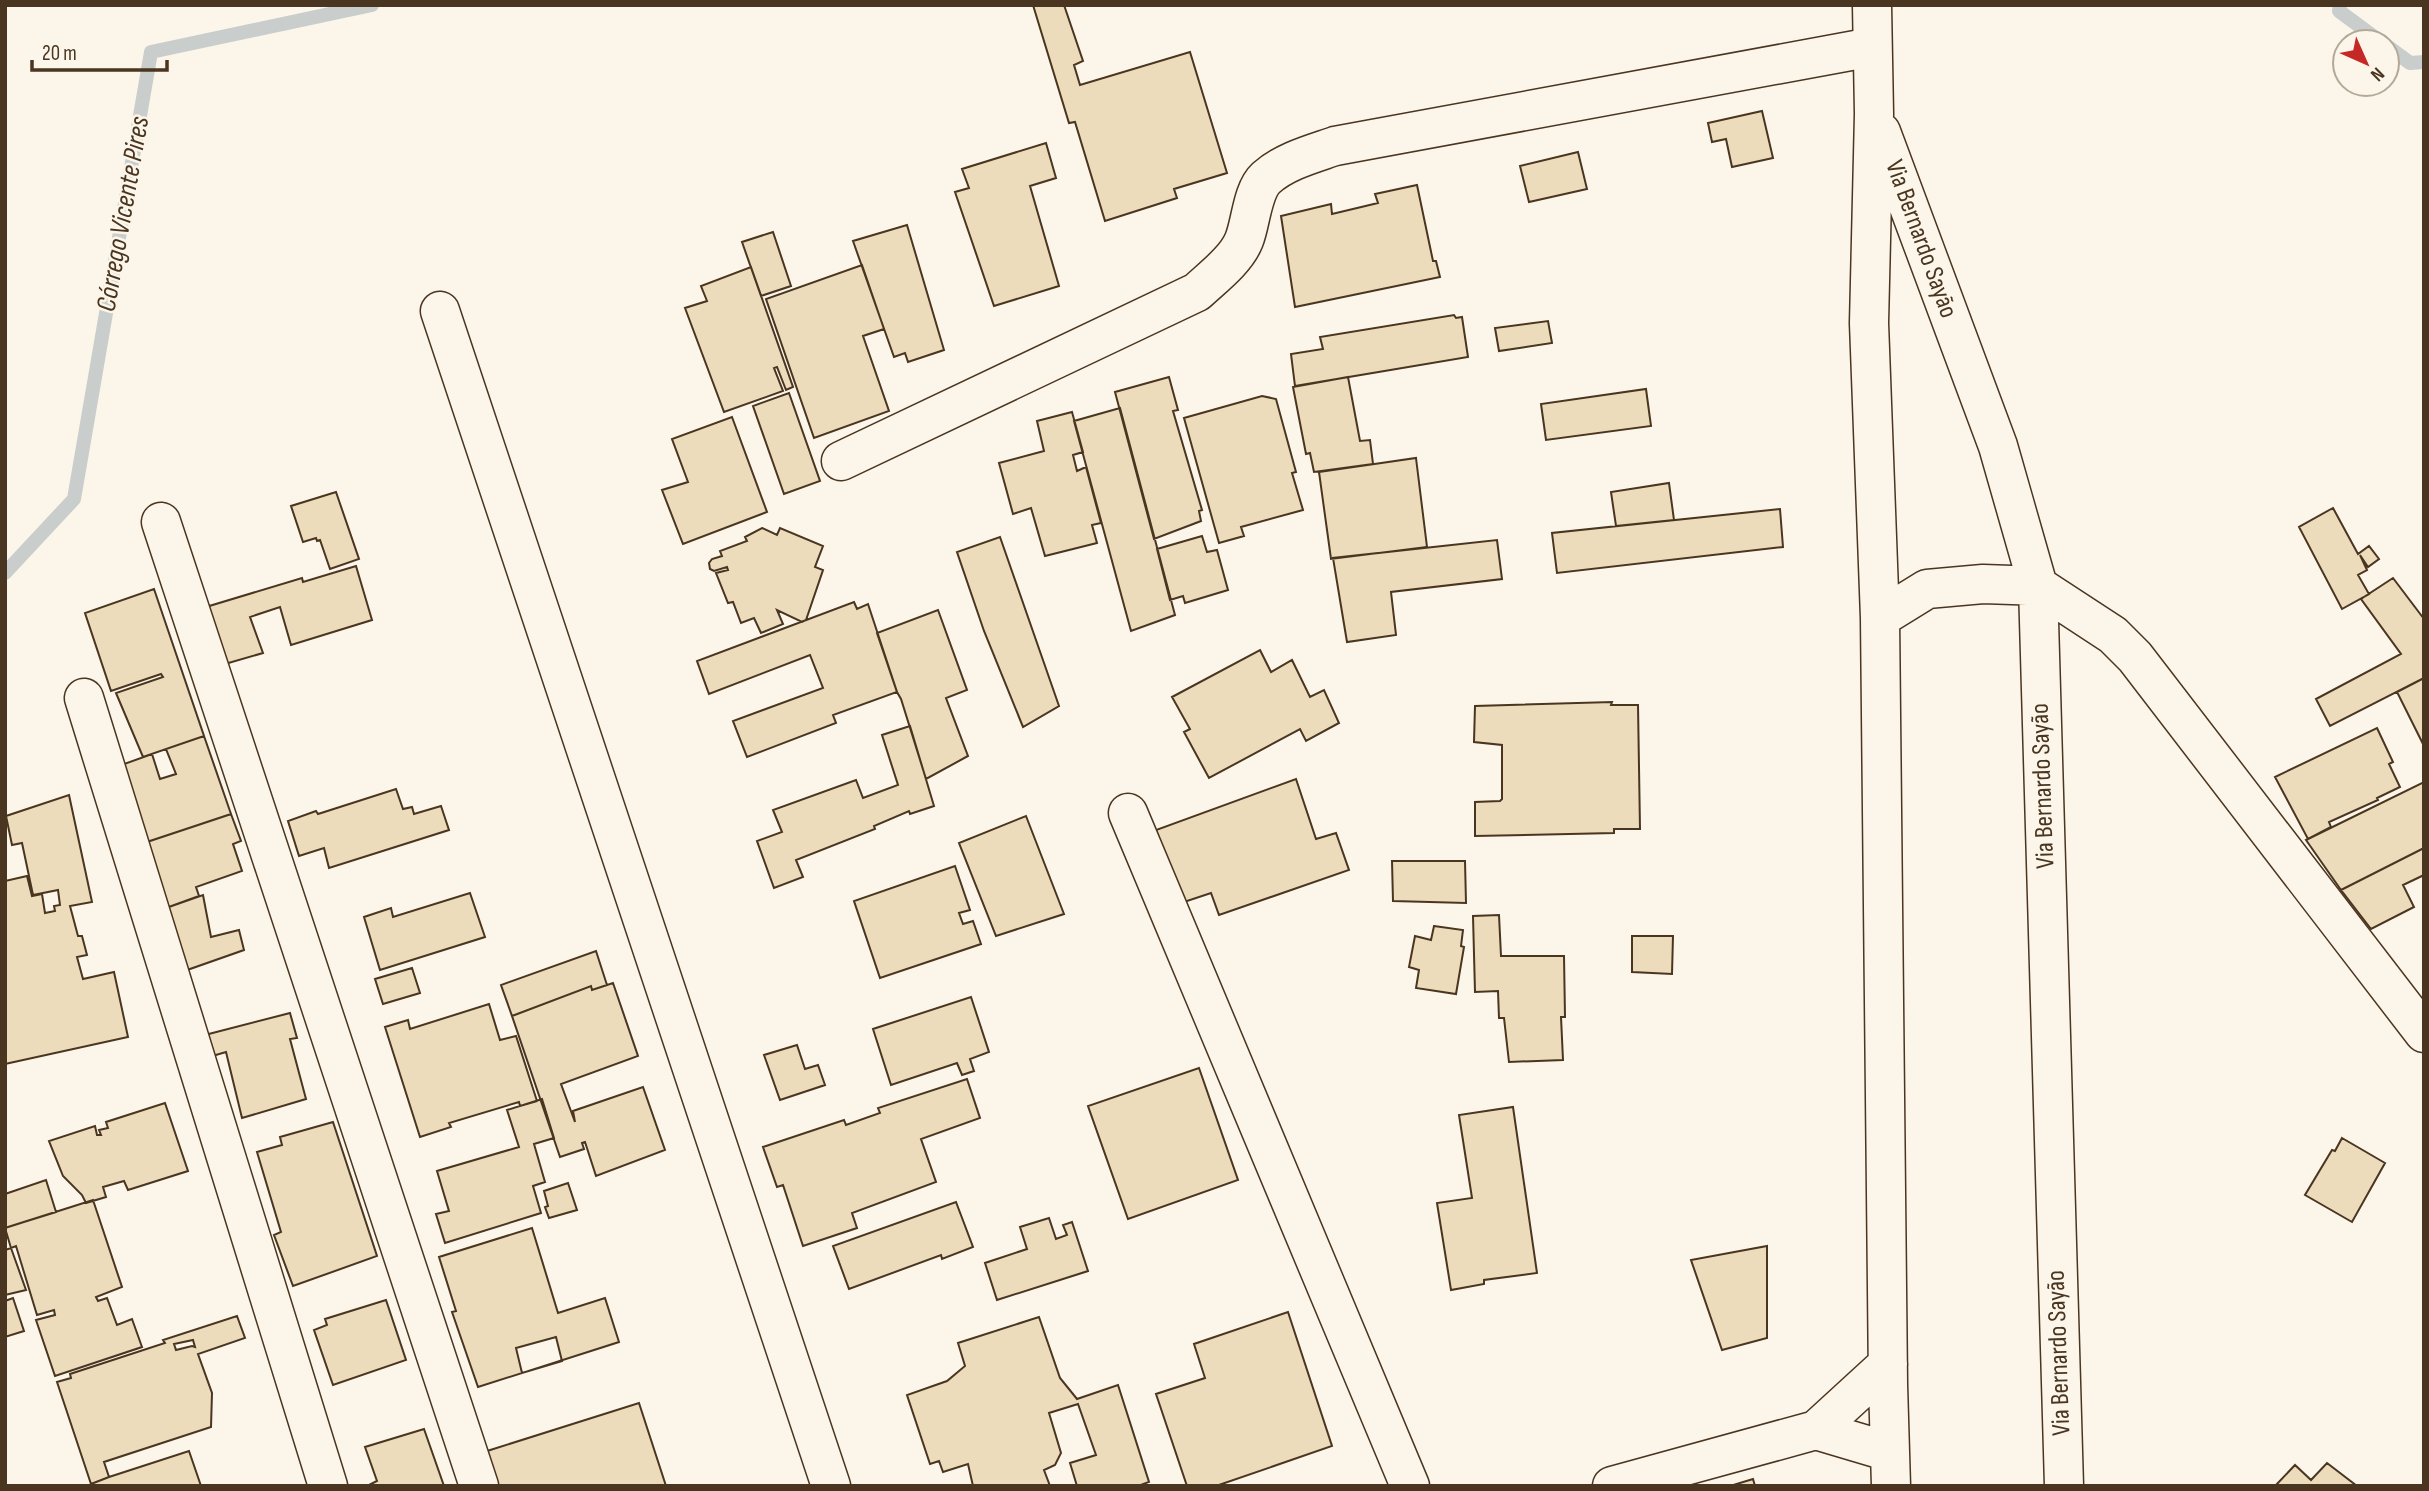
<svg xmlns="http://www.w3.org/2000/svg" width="2429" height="1491" font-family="'Sofia Sans Condensed',sans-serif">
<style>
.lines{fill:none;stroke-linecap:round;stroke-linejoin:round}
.stream{stroke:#c9cecd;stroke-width:14}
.building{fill:#ecdcbc;stroke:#4a3520;stroke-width:2;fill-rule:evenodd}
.street-casing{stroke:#4a3520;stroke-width:41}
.secondary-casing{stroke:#4a3520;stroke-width:41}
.street{stroke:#fbf6e9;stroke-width:38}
.secondary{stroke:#fbf6e9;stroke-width:38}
.labels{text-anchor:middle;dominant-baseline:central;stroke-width:5;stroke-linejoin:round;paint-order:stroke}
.street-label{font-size:26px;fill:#4a3520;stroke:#fbf6e9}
.water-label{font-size:28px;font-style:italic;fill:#4a3520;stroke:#fbf6e9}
</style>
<rect width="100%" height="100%" fill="#fbf6e9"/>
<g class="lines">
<path class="stream" d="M2340 5 2339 11 2381 42
M2387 46 2410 63 2424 62
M5 573 74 499 151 52 372 5"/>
</g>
<path class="building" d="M1033 5H1064L1083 61 1074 65 1080 85 1190 52 1227 173 1174 189 1177 198 1105 221 1075 122 1069 123Z
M1762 111 1773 158 1732 167 1726 139 1712 142 1708 123Z
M1046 143 1056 178 1030 186 1059 286 994 306 955 192 969 188 962 169Z
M1578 152 1587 189 1529 202 1520 166Z
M1417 185 1433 261H1436L1440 277 1295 307 1281 216 1331 204 1332 214 1378 203 1375 194Z
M907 225 944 350 908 362 905 353 894 357 853 241Z
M773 232 791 286 761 296 742 242Z
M862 265 884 329 863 336 889 411 814 438 766 299Z
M751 267 793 387 786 390 777 367 774 368 783 391 724 412 685 308 707 301 701 286Z
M1454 315 1456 318 1462 317 1468 357 1295 386 1291 354 1323 349 1320 337Z
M1548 321 1552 343 1499 351 1495 328Z
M1169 377 1178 410 1173 411 1202 510 1199 511 1201 521 1154 539 1115 392Z
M1348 377 1360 441 1370 440 1373 464 1314 472 1310 453 1306 454 1293 387Z
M1646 389 1651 426 1546 440 1541 404Z
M789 393 820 481 784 494 753 406Z
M1262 396 1276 399 1296 472 1292 473 1303 510 1241 527 1244 536 1219 543 1184 418Z
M1120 408 1175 615 1131 631 1074 421Z
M1072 412 1083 452 1073 455 1077 471 1086 467 1101 523 1092 525 1097 543 1045 556 1031 508 1013 514 999 463 1044 451 1037 421Z
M732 417 767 512 683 544 662 490 688 482 672 439Z
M1416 458 1427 547 1331 559 1319 472Z
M1669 483 1674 520 1616 526 1611 492Z
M336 492 359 559 330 569 320 540 317 541 316 538 303 542 291 506Z
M2333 508 2358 554 2369 546 2379 559 2368 567 2360 555 2367 570 2358 575 2369 594 2342 609 2299 527Z
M1780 509 1783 547 1557 573 1552 533Z
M762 528 777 535 780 528 823 546 815 567 823 570 806 620 802 622 777 610 783 624 761 633 754 618 741 623 733 602 728 603 716 573 728 570 727 567 714 571 710 569 709 563 712 559 722 556 720 551 747 541 745 537Z
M1202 536 1207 552 1217 550 1228 590 1185 603 1183 596 1170 600 1157 549Z
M1000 537 1059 706 1023 727 984 631 957 552Z
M1497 540 1502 579 1391 592 1396 635 1347 642 1333 558Z
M356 566 372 620 291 645 280 607 250 617 263 653 225 664 206 607 302 578 303 582Z
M2393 578 2424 619V678L2330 726 2316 699 2401 654 2361 599Z
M154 589 204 736 143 757 116 693 163 677 161 674 111 691 85 613Z
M854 602 857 609 868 604 897 692 833 715 836 723 747 757 733 721 823 688 810 655 709 694 697 661Z
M938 610 967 690 946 698 968 756 926 779 901 699 897 692 877 633Z
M1260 650 1271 672 1292 660 1310 697 1324 690 1339 723 1306 741 1300 729 1209 778 1184 732 1190 729 1172 697Z
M2424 678V746L2397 692Z
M1612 702 1611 705H1638L1640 829H1614V833L1475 836V802L1500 801 1502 799V745L1474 742 1475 706Z
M910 726 934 806 910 814 909 811 874 826 875 829 796 860 803 877 774 888 757 841 782 832 773 810 856 780 863 798 898 785 882 735Z
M2377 728 2393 762 2389 764 2400 787 2377 798 2378 800 2329 822 2331 827 2308 839 2275 777Z
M204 736 231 814 144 843 102 772 152 754 160 779 176 774 166 749Z
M1296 779 1316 839 1336 833 1349 870 1219 915 1211 893 1181 903 1156 830Z
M2424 782V848L2341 890 2306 840Z
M396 789 403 809 412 807 414 814 441 806 449 830 329 868 324 848 299 856 288 821 316 811 318 814Z
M69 795 92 902 70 906 78 936H82L87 955 77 957 83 979 114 972 128 1037 5 1064V881L27 876 32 896 42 894 45 913 55 911 54 906 60 905 58 890 33 895 22 843 12 845 6 816Z
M231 814 241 841 233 844 242 871 196 887 199 896 166 908 144 843Z
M1026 816 1064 914 996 936 959 843Z
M2424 848V875L2403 885 2414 907 2371 929 2341 890Z
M1392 861H1465L1466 903 1393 901Z
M955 866 970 910 959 913 963 924 973 921 981 944 880 978 854 901Z
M470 893 485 937 380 970 364 917 391 908 393 917Z
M203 895 211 937 239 930 244 950 170 976 166 908Z
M1499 915 1501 956H1564L1565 1017H1561L1563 1060 1509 1062 1504 1018H1499L1498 991 1475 992 1473 916Z
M1434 926 1463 930 1461 946 1464 947 1456 994 1416 988 1419 970 1409 967 1415 936 1431 940Z
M1632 936H1673L1672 974 1632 972Z
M596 951 607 985 592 990 591 986 512 1016 501 985Z
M412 968 420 993 383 1004 375 979Z
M613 983 638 1056 561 1084 575 1122 573 1111 643 1087 665 1150 596 1176 585 1142 582 1143 584 1149 560 1157 512 1016 591 986 592 990Z
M971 997 989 1052 970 1059 974 1071 962 1075 957 1063 891 1085 873 1029Z
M489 1004 500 1040 516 1036 537 1101 520 1106 519 1102 449 1123 451 1127 420 1137 385 1027 408 1020 410 1029Z
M290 1013 297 1038 290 1039 306 1099 242 1118 226 1052 209 1057 201 1036Z
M797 1045 805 1069 818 1065 825 1085 780 1100 764 1055Z
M1199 1068 1238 1180 1128 1219 1088 1106Z
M967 1079 980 1118 921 1139 936 1182 852 1213 857 1228 803 1246 783 1185 777 1187 763 1147 844 1120 846 1125 880 1113 878 1108Z
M542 1099 554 1138 534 1144 545 1182 533 1186 541 1213 445 1243 436 1214 449 1211 437 1171 519 1147 507 1110Z
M165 1103 188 1171 128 1190 124 1181 103 1187 106 1197 86 1203 82 1195 63 1176 49 1141 95 1126 97 1135H101L99 1130 108 1128 106 1122Z
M1513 1107 1537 1273 1484 1280V1284L1451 1290 1437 1203 1472 1198 1459 1115Z
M333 1122 377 1256 293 1286 274 1235 281 1232 257 1152 282 1145 280 1137Z
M2342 1138 2385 1163 2352 1222 2305 1195 2332 1150 2335 1151Z
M46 1180 56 1212 5 1228V1194Z
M568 1183 577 1210 549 1218 545 1207 548 1206 544 1191Z
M93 1200 122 1287 96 1297 98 1301 107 1298 117 1325 132 1319 142 1347 55 1376 36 1320 55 1315 54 1310 37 1315 16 1246 11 1248 5 1228Z
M956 1202 973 1247 942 1259 941 1255 849 1289 833 1246Z
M1049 1218 1056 1239 1067 1235 1063 1225 1072 1222 1088 1271 997 1300 985 1263 1027 1249 1020 1227Z
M532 1228 558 1313 605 1298 619 1342 478 1387 452 1312 456 1311 439 1257Z
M1767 1246V1338L1722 1350 1691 1260Z
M11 1248 26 1290 5 1295V1250Z
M13 1298 24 1331 5 1337V1301Z
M386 1300 406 1360 333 1385 314 1330 327 1325 325 1319Z
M1288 1312 1332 1446 1216 1486H1187L1156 1394 1205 1378 1194 1344Z
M237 1316 245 1338 198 1354 212 1393 211 1427 104 1462 109 1477 91 1484 57 1382 71 1378 70 1374 165 1343 163 1340ZM193 1340 195 1347 192 1346 176 1350 174 1344Z
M1039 1317 1060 1378 1077 1399 1118 1385 1149 1482 1138 1486H1077L1070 1463 1096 1455 1078 1404 1049 1413 1061 1453 1055 1465 1044 1470 1050 1486H973L968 1464 943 1472 939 1461 930 1464 907 1395 947 1381 965 1366 958 1343Z
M556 1337 562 1361 522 1373 516 1348Z
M639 1403 666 1486H495L484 1452Z
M424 1429 444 1486H367L377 1481 365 1447Z
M189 1451 201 1486H92L91 1484 109 1477Z
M2327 1463 2357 1486H2275L2295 1465 2311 1480Z
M1753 1479 1755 1486H1730Z"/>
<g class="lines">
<defs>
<path id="street" d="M440 311 831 1486
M841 461 1197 292C1213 277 1236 260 1244 240 1251 223 1252 191 1266 178 1285 161 1312 154 1335 146L1872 47
M161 522 479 1486
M84 698 328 1486
M1128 813 1410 1486"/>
<path id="secondary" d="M1872 5 1874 114 1869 323 1880 618 1888 1384 1891 1486
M1881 132 1998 446 2038 586 2064 1486
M1880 618 1927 589 1983 584 2038 586 2113 635 2135 657 2424 1033
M1816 1430 1890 1452
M1612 1486 1816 1430 1888 1364"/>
</defs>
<use href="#street" class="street-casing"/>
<use href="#secondary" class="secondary-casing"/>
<use href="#street" class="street"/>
<use href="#secondary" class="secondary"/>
</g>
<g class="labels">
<g class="street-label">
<text transform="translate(1921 239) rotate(70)">Via Bernardo Sayão</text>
<text transform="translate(2043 786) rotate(-92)">Via Bernardo Sayão</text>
<text transform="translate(2059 1353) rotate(-92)">Via Bernardo Sayão</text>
</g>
<g class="water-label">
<text transform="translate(123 214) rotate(-80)">Córrego Vicente Pires</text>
</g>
</g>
<rect width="2429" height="1491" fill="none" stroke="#4a3520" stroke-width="14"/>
<g transform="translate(2366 63) rotate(135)"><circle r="33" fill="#fbf6e9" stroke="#b4a999" stroke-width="2"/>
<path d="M0-5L12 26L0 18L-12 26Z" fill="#c62828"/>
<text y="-10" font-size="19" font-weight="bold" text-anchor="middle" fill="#4a3520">N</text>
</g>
<path d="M32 60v10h135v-10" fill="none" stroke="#4a3520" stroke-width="3.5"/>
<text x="42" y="60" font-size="21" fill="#4a3520" stroke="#fbf6e9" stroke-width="5" paint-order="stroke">20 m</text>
</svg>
